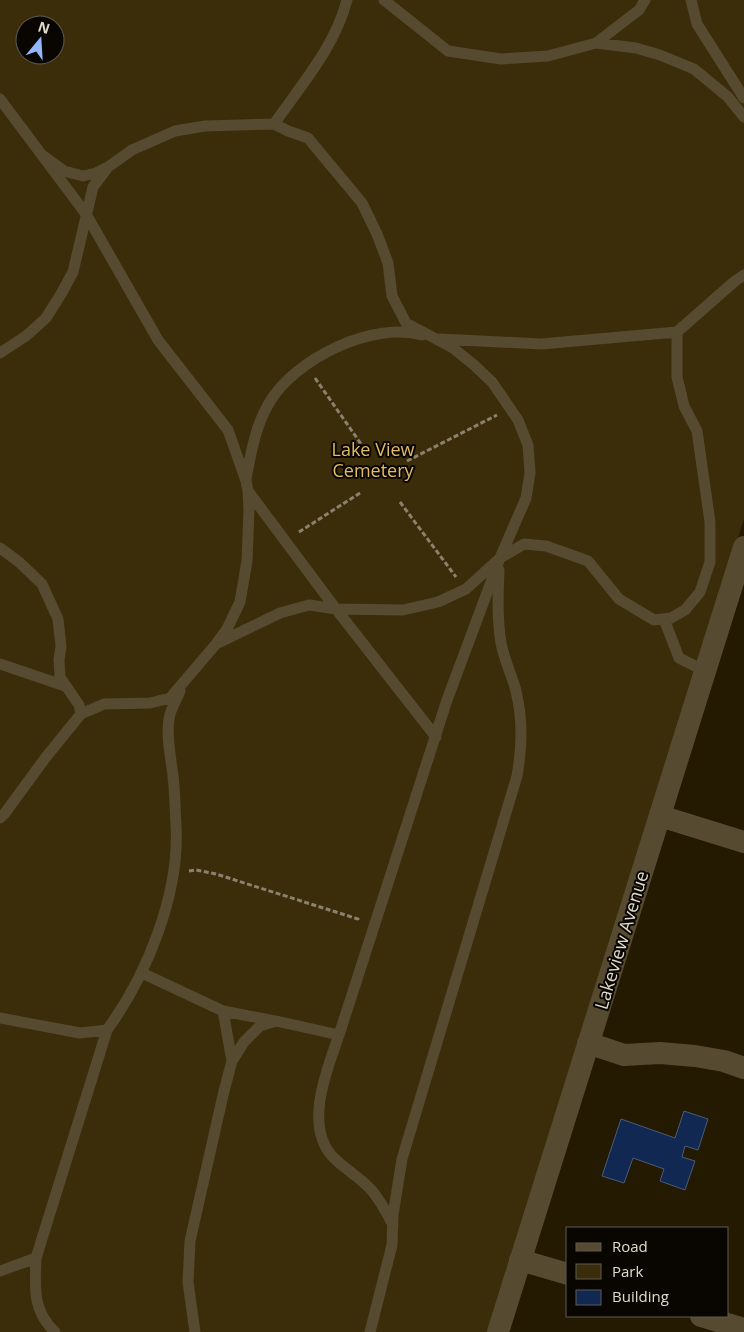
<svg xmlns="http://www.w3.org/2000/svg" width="744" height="1332" font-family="'Open Sans',sans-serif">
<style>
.green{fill:#3b2d0a;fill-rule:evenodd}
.building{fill:#112853;stroke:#4d5b74}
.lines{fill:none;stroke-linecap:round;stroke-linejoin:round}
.path{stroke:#8a816e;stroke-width:3;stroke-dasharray:5 2.5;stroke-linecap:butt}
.lane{stroke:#564a30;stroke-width:11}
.street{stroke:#564a30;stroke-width:22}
.labels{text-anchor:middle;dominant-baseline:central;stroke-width:4;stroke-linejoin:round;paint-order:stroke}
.park-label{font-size:18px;fill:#e2bc66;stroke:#090601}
.street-label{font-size:18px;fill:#e1dacb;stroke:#090601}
</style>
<rect width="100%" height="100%" fill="#241901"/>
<path class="green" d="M0 0H744V519L491 1332H0ZM25 25H55V55H25Z"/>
<path class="building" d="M684 1111 708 1119 698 1150 685 1146 682 1157 695 1161 685 1190 660 1181 664 1169 633 1158 624 1183 602 1176 621 1119 675 1138Z"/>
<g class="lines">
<path class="path" d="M315 378 368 454
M407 461 497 415
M400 502 456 577
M299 532 360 493
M189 871 196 870 216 874 358 919 359 921"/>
<path class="lane" d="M384 0 448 51 501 59 548 56 596 43 636 48 660 55 694 69 728 97 744 117
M691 0 697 24 744 98
M596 43 639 10 645 0
M0 99 86 214 158 340 228 430 246 481 248 491 249 510 247 561 240 602 227 629 216 644 170 698 150 703 104 704 81 714 46 757 5 813 0 818
M274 124C301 85 335 47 347 0
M42 155 64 171 83 176 96 173 108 167 132 150 175 131 205 126 274 124 288 131 308 138 362 203 377 234 388 263 392 296 406 323 453 348 474 365 492 382 518 420 528 445 530 473 526 498 500 558 447 700 339 1035
M440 339 541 344 677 332 735 281 744 275
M0 353 26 336 46 318 61 294 73 272 93 187 106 170
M246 479C251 453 255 427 269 403 295 359 372 321 422 335
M248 491 336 609 436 737
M0 548 19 562 42 584 58 619 61 646 59 660 60 677 79 705 81 714
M664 619 679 658 705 671
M220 642 280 613 309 605 336 609 403 610 438 602 466 589 500 558 524 544 546 546 588 561 619 599 654 620 671 618 685 610 700 592 710 562V522L697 431 684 406 677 377V332
M0 664 65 686
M142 973 223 1011 232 1061
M223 1011 275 1021
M0 1018 80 1033 107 1030
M0 1271 36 1258
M55 1332C32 1310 35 1287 36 1258L107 1030C147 975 180 894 176 825 175 809 175 792 173 776 171 758 166 737 169 719 170 710 177 699 180 691
M195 1332 188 1282 190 1241 224 1091 232 1061 244 1042 260 1026 276 1021 339 1035C327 1070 304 1124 332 1156 344 1169 362 1178 373 1192 381 1202 387 1213 393 1225
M370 1332 392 1245 393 1215 402 1159 517 776C522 746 523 721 516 691 512 675 504 660 501 643 497 618 498 595 499 570"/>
<path class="street" d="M660 816 744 842
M588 1043 624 1055 660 1053 695 1056 724 1061 744 1068
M520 1260 568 1274
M701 1316 744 1329
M498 1332 744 547"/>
</g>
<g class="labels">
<g class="park-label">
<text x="373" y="449">Lake View<tspan x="373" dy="21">Cemetery</tspan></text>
</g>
<g class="street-label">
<text transform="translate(621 940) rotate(-73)">Lakeview Avenue</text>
</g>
</g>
<rect x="566" y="1227" width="162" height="90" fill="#090601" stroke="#5f5b52"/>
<rect x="576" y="1243" width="25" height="8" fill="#564a30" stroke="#5f5b52"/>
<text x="612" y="1252" font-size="15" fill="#e1dacb">Road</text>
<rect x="576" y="1264" width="25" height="15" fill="#3b2d0a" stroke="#5f5b52"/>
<text x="612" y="1277" font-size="15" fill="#e1dacb">Park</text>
<rect x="576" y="1290" width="25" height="15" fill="#112853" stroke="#5f5b52"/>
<text x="612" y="1302" font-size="15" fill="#e1dacb">Building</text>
<g transform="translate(40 40) rotate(18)"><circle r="24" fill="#090601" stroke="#5f5b52"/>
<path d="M0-4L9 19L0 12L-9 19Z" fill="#91b8fd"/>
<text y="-8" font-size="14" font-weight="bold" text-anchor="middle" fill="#e1dacb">N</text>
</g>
</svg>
